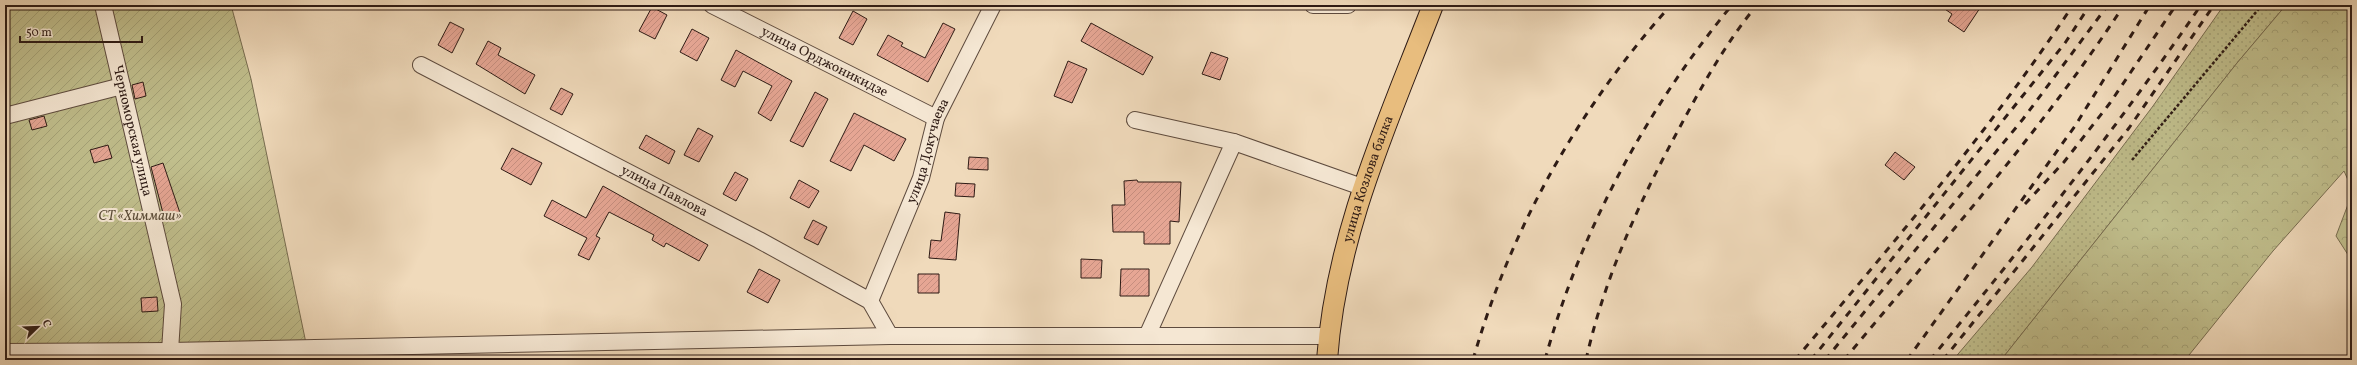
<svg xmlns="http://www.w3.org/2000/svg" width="2357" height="365" font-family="Vollkorn,serif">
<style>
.grass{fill:url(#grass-dots);stroke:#776c50}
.forest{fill:url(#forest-crowns);stroke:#776c50}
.garden{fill:url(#garden-furrows);stroke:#776c50}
.building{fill:url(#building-hatch);stroke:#2e1b15}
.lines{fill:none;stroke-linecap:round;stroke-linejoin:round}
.minor-casing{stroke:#5e4b3e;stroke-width:18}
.major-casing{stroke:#2e1b15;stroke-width:22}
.path{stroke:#2e1b15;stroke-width:2.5;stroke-dasharray:3 2;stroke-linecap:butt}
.minor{stroke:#f5e7d3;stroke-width:16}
.major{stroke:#e8bd7e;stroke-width:20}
.rail{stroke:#2e1b15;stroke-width:3;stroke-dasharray:7 7;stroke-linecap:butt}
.labels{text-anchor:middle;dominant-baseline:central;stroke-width:4;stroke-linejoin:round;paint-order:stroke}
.street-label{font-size:14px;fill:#2e1b15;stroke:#f5e7d3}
.park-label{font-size:14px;font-style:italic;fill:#5a4c39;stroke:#f5e7d3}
</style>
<defs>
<pattern id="grass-dots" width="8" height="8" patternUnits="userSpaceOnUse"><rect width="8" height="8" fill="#c0be8c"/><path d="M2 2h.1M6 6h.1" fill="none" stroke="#a5a378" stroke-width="1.8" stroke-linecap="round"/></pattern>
<pattern id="forest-crowns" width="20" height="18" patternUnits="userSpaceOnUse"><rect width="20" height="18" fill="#c0be8c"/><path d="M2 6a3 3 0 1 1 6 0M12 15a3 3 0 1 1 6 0" fill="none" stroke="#a5a378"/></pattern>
<pattern id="garden-furrows" width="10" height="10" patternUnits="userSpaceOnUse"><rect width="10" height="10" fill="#c0be8c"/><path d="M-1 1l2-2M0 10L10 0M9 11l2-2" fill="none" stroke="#a5a378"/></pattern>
<pattern id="building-hatch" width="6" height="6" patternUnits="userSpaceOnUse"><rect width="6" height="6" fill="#e6a694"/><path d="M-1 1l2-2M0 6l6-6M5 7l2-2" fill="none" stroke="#c68e7f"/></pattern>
</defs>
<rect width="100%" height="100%" fill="#f0dabb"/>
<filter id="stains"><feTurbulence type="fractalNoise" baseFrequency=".005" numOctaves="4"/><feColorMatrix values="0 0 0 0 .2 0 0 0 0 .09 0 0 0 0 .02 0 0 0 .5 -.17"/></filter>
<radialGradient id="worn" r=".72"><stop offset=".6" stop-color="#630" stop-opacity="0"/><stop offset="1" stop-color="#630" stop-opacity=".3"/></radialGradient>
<path class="grass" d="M2224 5H2286L2237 63 2001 360H1953L2032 267 2153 106Z"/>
<path class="forest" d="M2286 5H2352V189L2344 171 2273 251 2185 360H2001L2237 63Z
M2352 194V261L2336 236Z"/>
<path class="garden" d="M5 5H231L251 79 307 348 5 352Z"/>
<path class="building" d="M1939 5H1982L1964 32 1948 21 1952 14Z
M652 7 667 15 655 39 639 31Z
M853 11 867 19 853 45 839 38Z
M450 22 464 29 452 53 438 45Z
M943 23 955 29 928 82 877 55 888 35 903 43 901 46 925 58Z
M1091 23 1153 57 1143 75 1081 41Z
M692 29 709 38 697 61 680 52Z
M488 41 501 48 498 55 535 75 525 94 476 64Z
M736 50 792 81 771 121 758 113 772 86 743 71 735 87 721 80Z
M1211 52 1228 58 1220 80 1202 74Z
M1068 61 1087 69 1072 103 1054 96Z
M143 82 146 96 135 99 132 85Z
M561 88 573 94 562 115 550 109Z
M815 92 828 99 803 147 790 141Z
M854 113 906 139 894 161 864 145 851 171 830 161Z
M44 116 47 126 32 130 29 120Z
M698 128 713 136 699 162 684 155Z
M646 135 675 151 669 164 639 148Z
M108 145 112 158 94 163 90 150Z
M512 148 542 163 531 185 501 169Z
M1895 152 1915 167 1904 180 1885 165Z
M969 157 988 158V170L968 169Z
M163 163 180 213 164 217 151 167Z
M735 172 748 179 736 201 723 194Z
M799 180 819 191 809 208 790 198Z
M1137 180 1138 182H1181L1179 222 1170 221V244H1144V232H1113L1112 205H1125L1124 181Z
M956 183 975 184 974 197 955 196Z
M603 186 708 245 699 261 666 243 664 247 652 240 654 235 609 212 596 236 600 238 589 260 578 255 587 238 544 216 552 200 586 218Z
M945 212 960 214 956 260 929 258 931 240 941 241Z
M813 220 827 227 818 245 804 238Z
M1081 259 1102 260 1101 278H1081Z
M759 269 780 280 768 303 747 292Z
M1121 269H1149V296H1120Z
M918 274H939V293H918Z
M157 297 158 311 142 312 141 298Z"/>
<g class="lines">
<defs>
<g id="minor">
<path id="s1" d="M103 5 173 304 170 351"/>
<path id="s2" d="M712 5 936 118"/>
<path d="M1313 5H1348"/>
<path id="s3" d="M421 65 759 240 870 301 890 336"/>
<path d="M5 116 122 86"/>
<path d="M1135 120 1234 142"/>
<path id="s4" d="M870 301 921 178 936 118 993 5"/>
<path d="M1147 336 1234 142 1362 187"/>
<path d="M5 352 170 351 890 336H1329"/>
</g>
<g id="major">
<path id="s5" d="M1327 360C1336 233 1388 122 1433 5"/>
</g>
</defs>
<use href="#minor" class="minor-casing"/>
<use href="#major" class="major-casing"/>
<path class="path" d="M2132 160 2262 5"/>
<use href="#minor" class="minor"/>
<use href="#major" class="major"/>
<path class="rail" d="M2025 204 2064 162 2110 103 2176 5
M1473 360C1510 229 1580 106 1671 5
M1545 360C1580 231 1647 108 1732 5
M1586 360C1604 278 1641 198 1681 125 1703 84 1727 41 1757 5
M1795 360C1891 245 1990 131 2073 5
M1811 360 2065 43 2090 5
M1825 360 2023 119 2108 5
M1844 360C1940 244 2042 131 2124 5
M1907 360 2075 126 2150 5
M1930 360C2024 245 2117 128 2201 5
M1943 360 2129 128 2214 5"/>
</g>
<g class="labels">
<g class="street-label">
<text stroke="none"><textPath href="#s2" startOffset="126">улица Орджоникидзе</textPath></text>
<text stroke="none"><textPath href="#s1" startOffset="129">Черноморская улица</textPath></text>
<text stroke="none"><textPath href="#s4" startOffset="161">улица Докучаева</textPath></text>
<text stroke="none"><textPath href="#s5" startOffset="186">улица Козлова балка</textPath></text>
<text stroke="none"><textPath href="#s3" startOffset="274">улица Павлова</textPath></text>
</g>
<g class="park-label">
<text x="140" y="216">СТ «Химмаш»</text>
</g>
</g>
<rect width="2357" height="365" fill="none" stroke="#f0dabb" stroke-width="20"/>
<rect x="6" y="6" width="2345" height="353" fill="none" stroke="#2e1b15" stroke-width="2"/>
<rect x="10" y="10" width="2337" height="345" fill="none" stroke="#2e1b15"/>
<g transform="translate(38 327) rotate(67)" stroke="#f5e7d3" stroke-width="3" paint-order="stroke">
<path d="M0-3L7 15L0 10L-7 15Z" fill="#2e1b15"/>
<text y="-6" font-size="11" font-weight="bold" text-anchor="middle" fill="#2e1b15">С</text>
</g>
<path d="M20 36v6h122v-6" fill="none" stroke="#2e1b15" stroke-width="2"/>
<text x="26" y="36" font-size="12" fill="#2e1b15" stroke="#f5e7d3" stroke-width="3" paint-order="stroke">50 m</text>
<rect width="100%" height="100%" filter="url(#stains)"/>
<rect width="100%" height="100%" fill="url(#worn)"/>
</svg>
